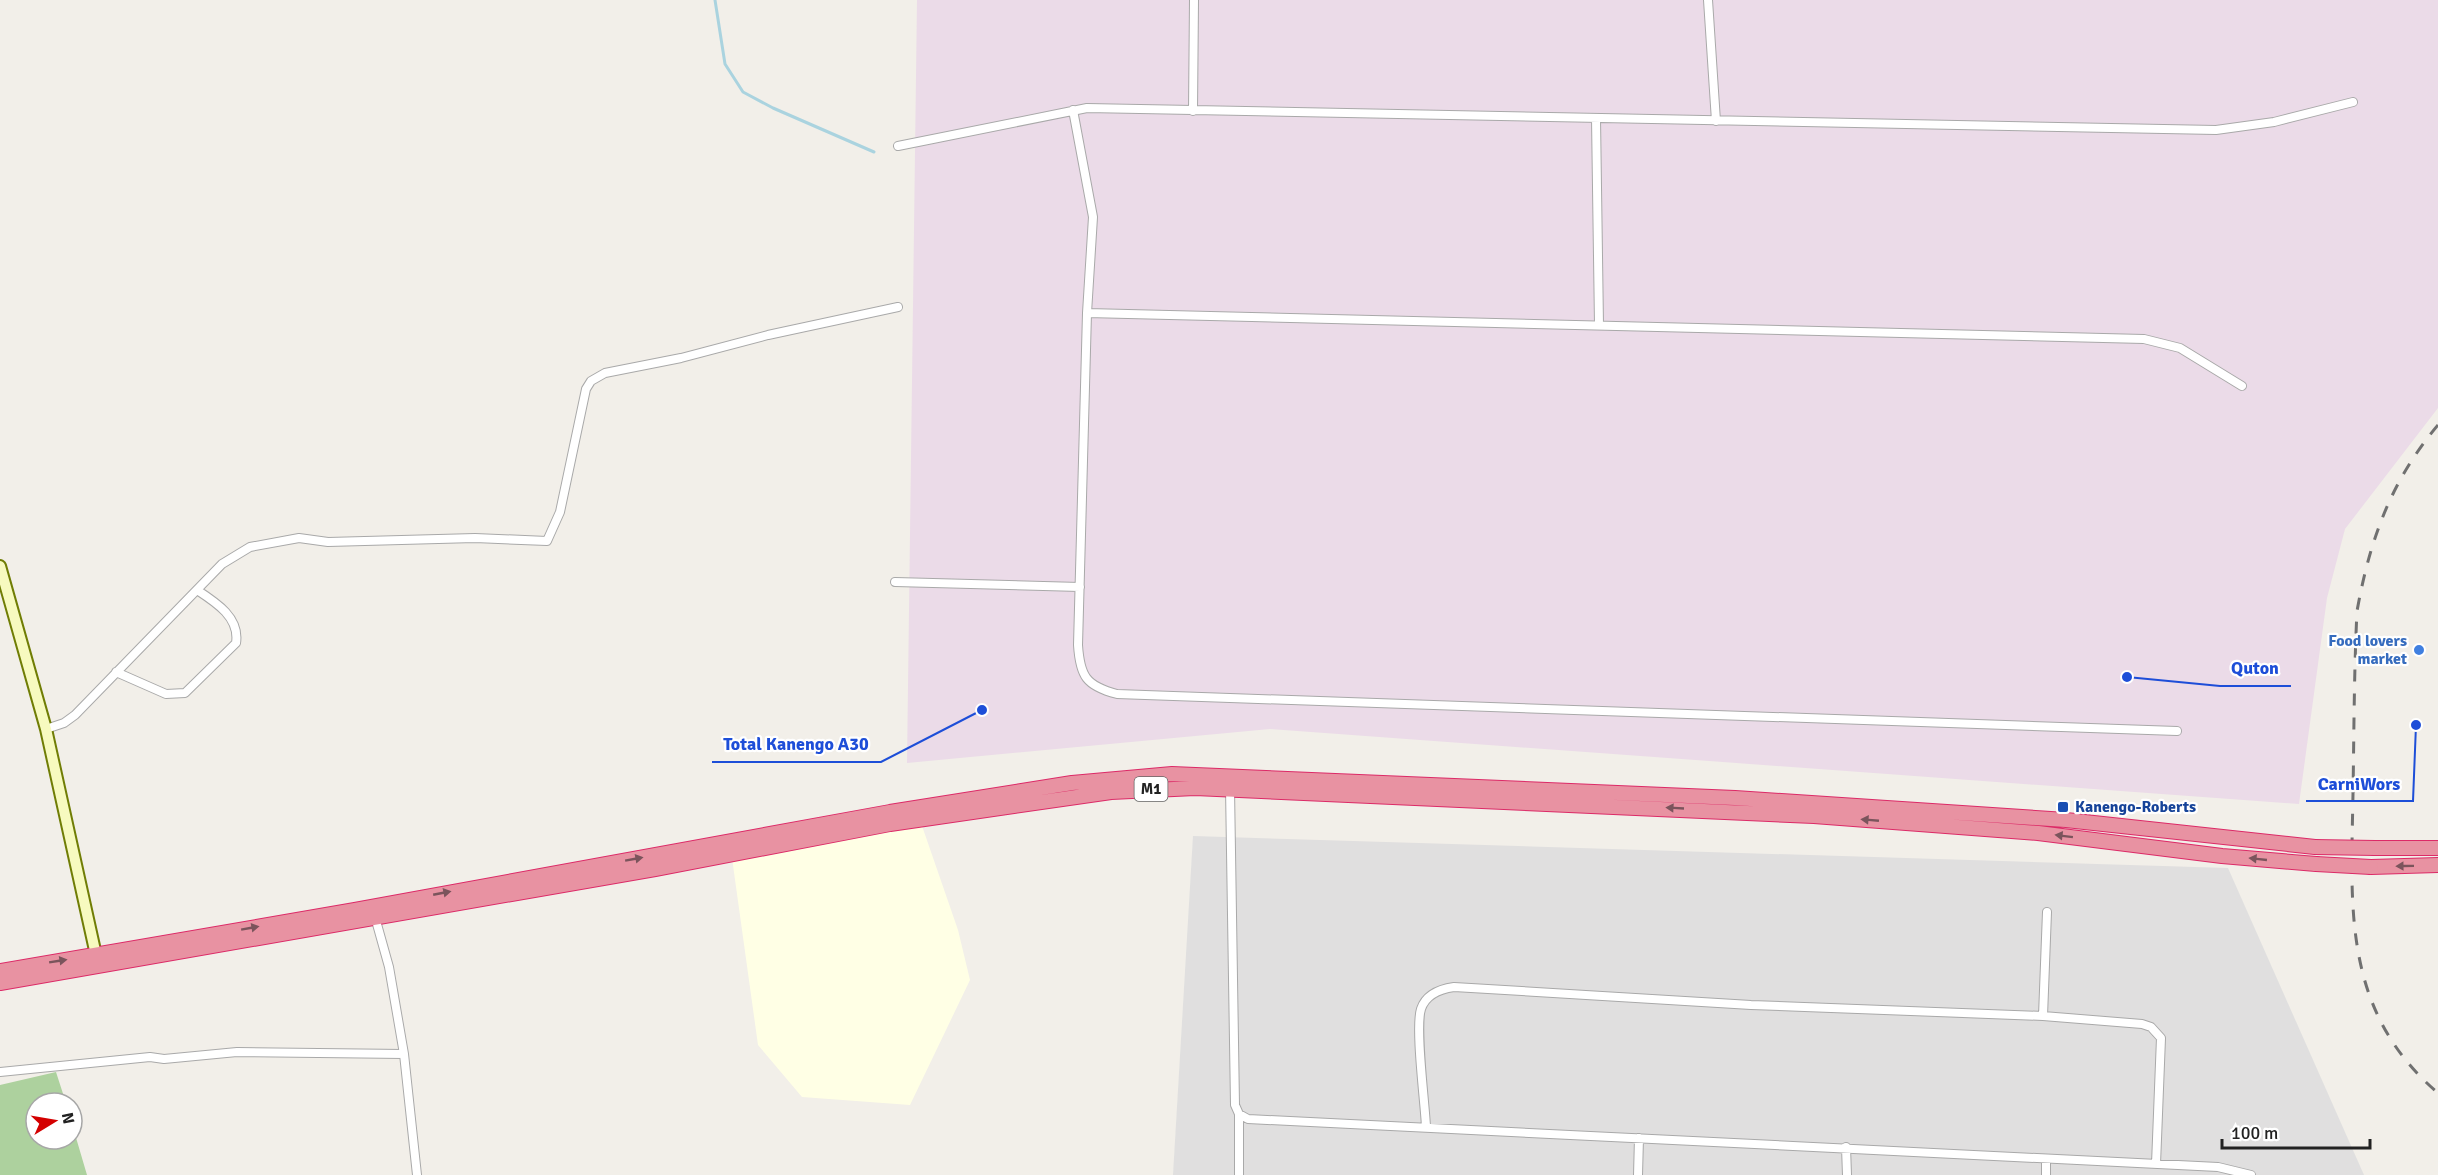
<svg xmlns="http://www.w3.org/2000/svg" width="2438" height="1175" font-family="Signika,sans-serif">
<style>
.residential{fill:#e0dfdf}
.industrial{fill:#ebdbe8}
.education{fill:#ffffe5}
.forest{fill:#add19e}
.lines{fill:none;stroke-linecap:round;stroke-linejoin:round}
.stream{stroke:#aad3df;stroke-width:3}
.street-casing{stroke:#a9a9a9;stroke-width:10}
.secondary-casing{stroke:#707d05;stroke-width:14}
.highway-casing{stroke:#dc2a67;stroke-width:16}
.street{stroke:#fff;stroke-width:8}
.secondary{stroke:#f7fabf;stroke-width:10}
.highway{stroke:#e892a2;stroke-width:14}
.rail{stroke:#707070;stroke-width:3;stroke-dasharray:12 12;stroke-linecap:butt}
.highway-bridge-casing{stroke:#dc2a67;stroke-width:16;stroke-linecap:butt}
.highway-bridge{stroke:#e892a2;stroke-width:14}
.oneway{fill:#7b545c}
.shop-dot{fill:#3f7fe0;stroke:#fff;stroke-width:2}
.transit-dot{fill:#1a4fb4;stroke:#fff;stroke-width:2}
.labels{text-anchor:middle;dominant-baseline:central;stroke-width:4.5;stroke-linejoin:round;paint-order:stroke}
.shield{fill:#fff;stroke:#646464;stroke-width:1.5}
.shield-label{font-size:15px;font-weight:bold;fill:#222}
.shop-label{font-size:16px;font-weight:bold;fill:#366cbe;stroke:#fff;text-anchor:end}
.transit-label{font-size:16px;font-weight:bold;fill:#164399;stroke:#fff;text-anchor:start}
.leader{fill:none;stroke:#1d4ed8;stroke-width:2}
.callout-dot{fill:#1d4ed8;stroke:#fff;stroke-width:2}
.callout-label{font-size:18px;text-anchor:middle;font-weight:bold;fill:#1d4ed8;stroke:#fff;stroke-width:4.5;stroke-linejoin:round;paint-order:stroke}
</style>
<rect width="100%" height="100%" fill="#f2efe9"/>
<path class="residential" d="M1193 836 2228 868 2364 1175H1173Z"/>
<path class="industrial" d="M917 0H2438V408L2345 529 2327 598 2299 804 1270 729 907 763Z"/>
<path class="education" d="M921 823 958 930 970 980 910 1105 802 1097 758 1045 732 858Z"/>
<path class="forest" d="M56 1072 66 1103H36V1139H72V1124L87 1175H0V1085Z"/>
<g class="lines">
<path class="stream" d="M715 0 725 64 743 92 773 108 874 152"/>
<defs>
<path id="street" d="M1708 0 1716 121
M1073 110 1093 217 1087 313 1078 645C1080 676 1086 686 1117 694L2177 731
M1193 111 1194 0
M1596 118 1599 325
M898 146 1087 108 2216 130 2274 122 2353 102
M1087 313 2144 339 2180 348 2242 386
M895 582 1080 587
M116 672 166 694 185 693 236 643C240 618 217 603 197 590
M46 729 64 723 75 715 222 564 250 547 299 538 328 542 475 538 547 541 560 512 586 389 591 381 605 373 681 358 768 335 898 307
M1230 788 1235 1105 1239 1114 1248 1119 2218 1167 2251 1175
M375 917 389 967 404 1054 417 1175
M2043 1016 2047 912
M0 1072 150 1057 164 1059 237 1052 404 1054
M1426 1127C1425 1103 1415 1028 1421 1009 1426 994 1440 989 1454 987L1751 1005 2043 1016 2142 1024 2151 1027 2161 1038 2156 1164
M1846 1147 1847 1175
M1239 1175V1114
M1638 1175 1639 1138
M2046 1175V1160"/>
<path id="secondary" d="M0 566 46 729 96 955"/>
<path id="highway" d="M2375 848H2438
M2371 867 2438 865
M0 971 355 910 890 812 1072 783 1172 774 1735 798 2066 820 2315 847
M0 983 655 869 890 824 1111 792 1195 788 1814 816 2038 833 2222 856 2316 864"/>
</defs>
<use href="#street" class="street-casing"/>
<use href="#secondary" class="secondary-casing"/>
<use href="#highway" class="highway-casing"/>
<use href="#street" class="street"/>
<use href="#secondary" class="secondary"/>
<use href="#highway" class="highway"/>
<path class="rail" d="M2438 425C2391 481 2370 539 2357 611 2354 672 2354 733 2353 794 2351 907 2342 1011 2438 1093"/>
<defs>
<path id="highway-bridge" d="M2315 847 2375 848
M2316 864 2371 867"/>
</defs>
<use href="#highway-bridge" class="highway-bridge-casing"/>
<use href="#highway-bridge" class="highway-bridge"/>
</g>
<defs><path id="oneway-solid" d="M-6-.8H1V-3.2L6.5 0L1 3.2V.8H-6Z" transform="scale(1.5)"/></defs>
<g class="oneway">
<use href="#oneway-solid" transform="translate(1675 808) rotate(-177)"/>
<use href="#oneway-solid" transform="translate(1870 820) rotate(-175)"/>
<use href="#oneway-solid" transform="translate(2064 836) rotate(-173)"/>
<use href="#oneway-solid" transform="translate(634 859) rotate(-10)"/>
<use href="#oneway-solid" transform="translate(2258 859) rotate(-174)"/>
<use href="#oneway-solid" transform="translate(2405 866) rotate(179)"/>
<use href="#oneway-solid" transform="translate(442 893) rotate(-11)"/>
<use href="#oneway-solid" transform="translate(250 928) rotate(-10)"/>
<use href="#oneway-solid" transform="translate(58 961) rotate(-9)"/>
</g>
<circle class="shop-dot" cx="2419" cy="650" r="6"/>
<rect class="transit-dot" x="2057" y="801" width="12" height="12" rx="3"/>
<g class="labels">
<rect class="shield" x="1134.5" y="777" width="33" height="24" rx="4.5"/>
<g class="shield-label">
<text x="1151" y="789">M1</text>
</g>
<g class="shop-label">
<text x="2407" y="641">Food lovers<tspan x="2407" dy="18">market</tspan></text>
</g>
<g class="transit-label">
<text x="2075" y="807">Kanengo-Roberts</text>
</g>
</g>
<path class="leader" d="M2127 677L2220 686H2291M982 710L881 762H712M2416 725L2413 801H2306"/>
<g class="callout-dot">
<circle cx="2127" cy="677" r="6"/>
<circle cx="982" cy="710" r="6"/>
<circle cx="2416" cy="725" r="6"/>
</g>
<g class="callout-label">
<text x="2255" y="674">Quton</text>
<text x="796" y="750">Total Kanengo A30</text>
<text x="2359" y="790">CarniWors</text>
</g>
<g transform="translate(54 1121) rotate(79)"><circle r="28" fill="#ffffff" stroke="#a7a7a7" stroke-width="1.5"/>
<path d="M0-4.5L10 22L0 15L-10 22Z" fill="#d40000"/>
<text y="-9" font-size="16" font-weight="bold" text-anchor="middle" fill="#222222">N</text>
</g>
<path d="M2222 1139v9h148v-9" fill="none" stroke="#222222" stroke-width="3"/>
<text x="2231" y="1139" font-size="18" fill="#222222" stroke="#ffffff" stroke-width="4.5" paint-order="stroke">100 m</text>
</svg>
